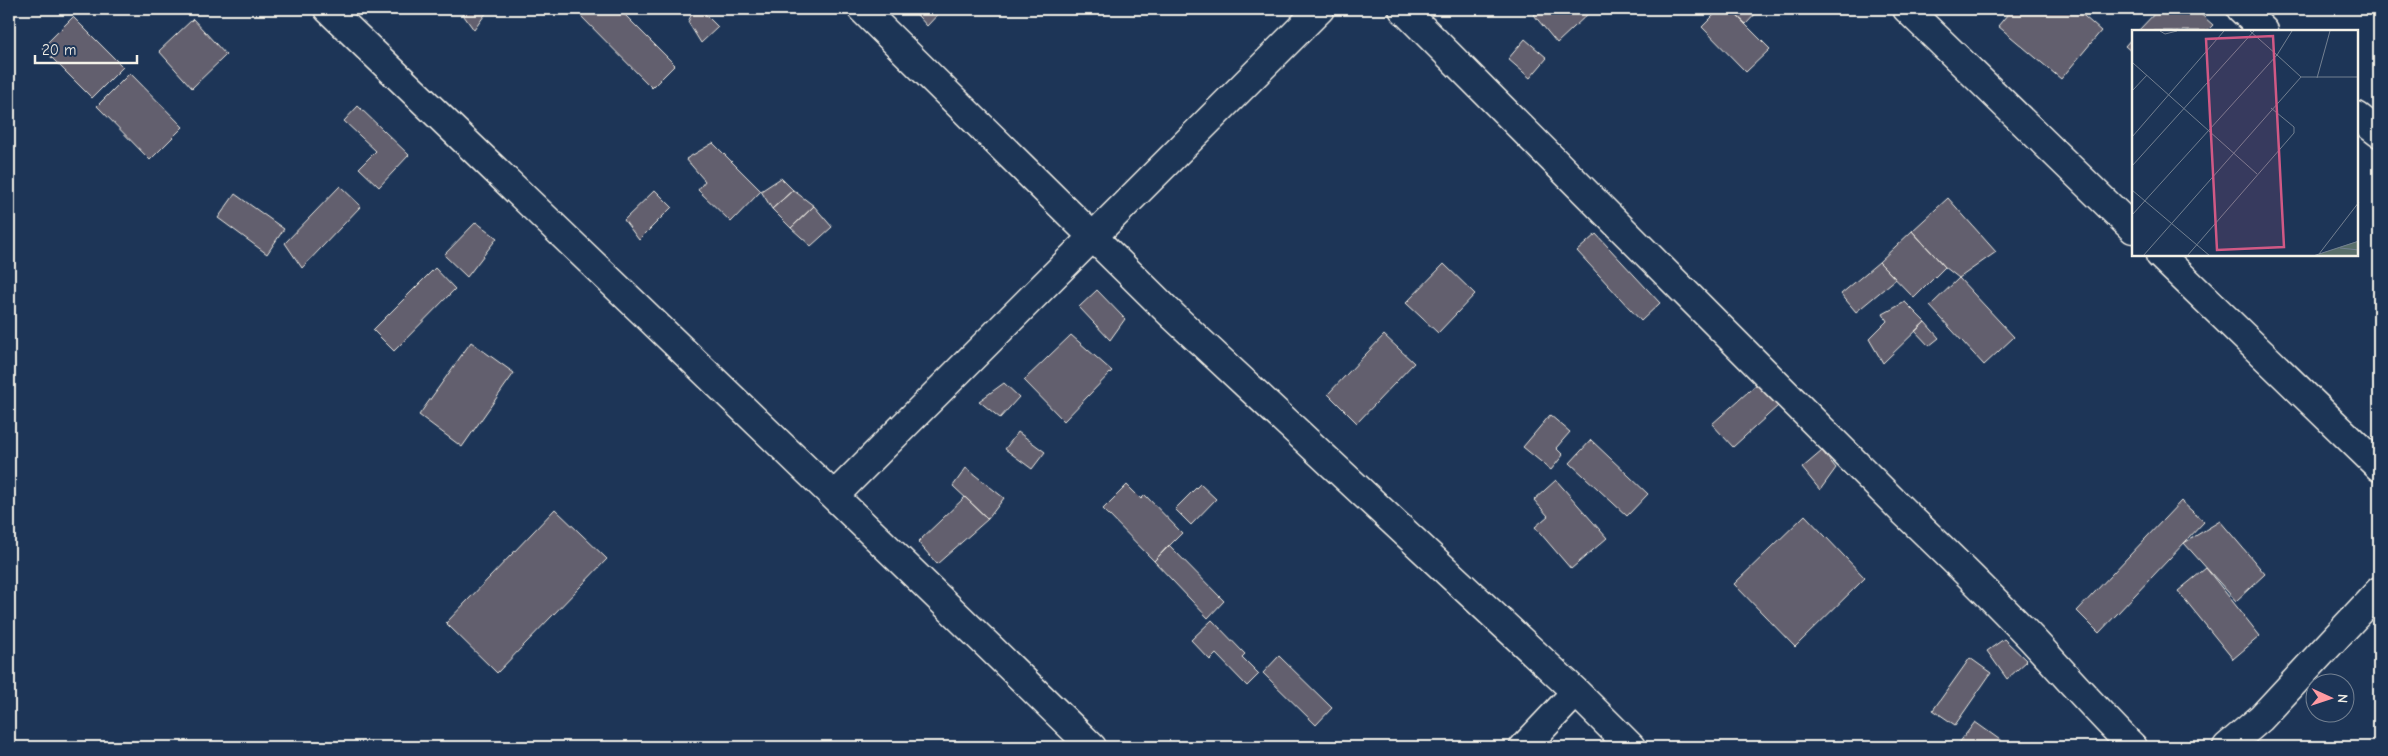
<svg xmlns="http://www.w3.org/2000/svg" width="2388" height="756" font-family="'Comic Neue',sans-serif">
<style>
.building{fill:#625e6e;stroke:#f4f1e8}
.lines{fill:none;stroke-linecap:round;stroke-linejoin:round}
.minor-casing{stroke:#f4f1e8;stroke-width:31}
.minor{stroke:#1d3557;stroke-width:28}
.inset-road{fill:none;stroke:#738091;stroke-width:1}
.view{fill:#d15985;fill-opacity:0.15;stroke:#d15985;stroke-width:2.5}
.inset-edge{fill:none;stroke:#f4f1e8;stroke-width:2.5}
</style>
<rect width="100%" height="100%" fill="#1d3557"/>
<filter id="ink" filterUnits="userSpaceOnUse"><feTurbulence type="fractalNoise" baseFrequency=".02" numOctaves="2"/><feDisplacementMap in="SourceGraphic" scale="10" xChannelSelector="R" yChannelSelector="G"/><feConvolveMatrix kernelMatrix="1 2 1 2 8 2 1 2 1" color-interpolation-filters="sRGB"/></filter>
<g filter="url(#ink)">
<path class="building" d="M459 9H489L474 30Z
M574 9H619L675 65 652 88Z
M694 9H700L718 27 701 43 688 22Z
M912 9H943L927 26Z
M1541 9H1586L1589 13 1557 43 1534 15Z
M1720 9H1730L1770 49 1746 72 1702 27Z
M1730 9H1760L1746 24Z
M2012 9H2076L2101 31 2061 79 1998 26Z
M2159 9H2195L2213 25 2207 31H2138Z
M73 17 123 67 92 98 42 48Z
M193 19 226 55 192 88 159 51Z
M2133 37V53L2125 46Z
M1525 39 1547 58 1530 78 1508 59Z
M130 73 183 127 150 160 97 106Z
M358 106 409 155 379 187 359 168 376 151 344 121Z
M713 143 761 191 731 222 698 190 705 181 686 159Z
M781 178 793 190 772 209 761 191Z
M340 186 361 206 302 268 285 243Z
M655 190 672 207 639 240 624 220Z
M793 190 814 206 791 228 772 209Z
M235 194 284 229 267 254 218 218Z
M1948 198 1996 252 1959 278 1945 267 1912 231Z
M814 206 832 227 811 246 791 228Z
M476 222 497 238 467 277 444 255Z
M1912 231 1945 267 1914 298 1879 262Z
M1596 234 1660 303 1641 321 1577 251Z
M1879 262 1896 279 1856 312 1841 294Z
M1444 264 1475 294 1438 333 1406 303Z
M435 268 455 289 394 351 373 330Z
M1959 278 2014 337 1984 365 1930 306Z
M1097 290 1125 319 1110 340 1079 307Z
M1905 302 1925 322 1883 363 1869 339 1887 321 1883 314Z
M1925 322 1939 338 1929 346 1915 331Z
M1071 335 1112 371 1064 421 1024 380Z
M1384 335 1414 363 1357 423 1328 394Z
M471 342 514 373 462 447 419 415Z
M1004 383 1019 397 1000 418 979 401Z
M1758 383 1778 406 1733 447 1712 424Z
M1550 415 1570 432 1556 448 1563 455 1551 470 1523 447Z
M1018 432 1045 452 1032 469 1005 449Z
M1591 440 1648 494 1627 516 1570 463Z
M1822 451 1836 468 1820 490 1802 468Z
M966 468 1004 498 988 519 953 486Z
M1556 480 1607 538 1571 569 1535 527 1548 516 1534 500Z
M1200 484 1216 499 1191 525 1175 509Z
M1127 485 1141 499 1145 495 1182 533 1154 561 1103 509Z
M965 497 988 519 937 564 918 542Z
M2181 501 2204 522 2099 633 2077 611Z
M555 509 607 559 497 673 446 623Z
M1805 515 1865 578 1795 647 1734 584Z
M2220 521 2265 574 2236 601 2184 543Z
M1169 545 1224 601 1208 618 1154 561Z
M2206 568 2260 636 2233 659 2178 591Z
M1212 620 1245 654 1242 657 1259 674 1247 686 1216 654 1210 660 1191 640Z
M2004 639 2027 661 2007 679 1987 651Z
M1279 656 1332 708 1316 725 1263 673Z
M1970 658 1991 673 1955 725 1933 710Z
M1975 722 2010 747H1956Z"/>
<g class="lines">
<defs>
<path id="minor" d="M328 9C583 255 839 499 1092 747
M862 9 1173 316 1576 692 1631 747
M1403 9 1902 510C1946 552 1990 595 2032 639 2065 675 2098 712 2133 747
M1907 9 2133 229
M2241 9 2264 31
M2357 116 2379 133
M2160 255 2379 467
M835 495 1320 9
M1524 747 1576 692
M2227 747 2261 718 2379 591"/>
</defs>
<use href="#minor" class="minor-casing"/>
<use href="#minor" class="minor"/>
</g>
</g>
<g transform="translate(2132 30)">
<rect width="226" height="226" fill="#1d3557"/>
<path d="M226 211V226H181Z" fill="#586e6a"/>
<path class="inset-road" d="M28 1 33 4 45 1M1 33 125 144M169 47H227M185 48 198 1M0 61 15 45M0 107 92 1M0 136 122 1M0 160 78 226M0 185 145 25 118 1M208 218 227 220M187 224 227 172M11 226 169 47 145 25 160 1M55 226 162 103V97L139 78M181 226 227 211"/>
<path class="view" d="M141 6 152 217 85 220 74 9Z"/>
<rect width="226" height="226" class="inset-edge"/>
</g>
<rect width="2388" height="756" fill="none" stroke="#1d3557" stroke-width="30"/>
<rect x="15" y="15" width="2358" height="726" fill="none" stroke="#f4f1e8" stroke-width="2" filter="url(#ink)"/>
<g transform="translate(2330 698) rotate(93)"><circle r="24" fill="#1d3557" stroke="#738091"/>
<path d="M0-4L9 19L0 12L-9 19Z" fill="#ff9aa2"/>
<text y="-8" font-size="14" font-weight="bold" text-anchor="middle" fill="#f4f1e8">N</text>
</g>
<path d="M35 55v8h102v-8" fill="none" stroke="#f4f1e8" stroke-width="2.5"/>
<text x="42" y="55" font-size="15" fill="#f4f1e8" stroke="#1d3557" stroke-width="4" paint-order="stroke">20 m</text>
</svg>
